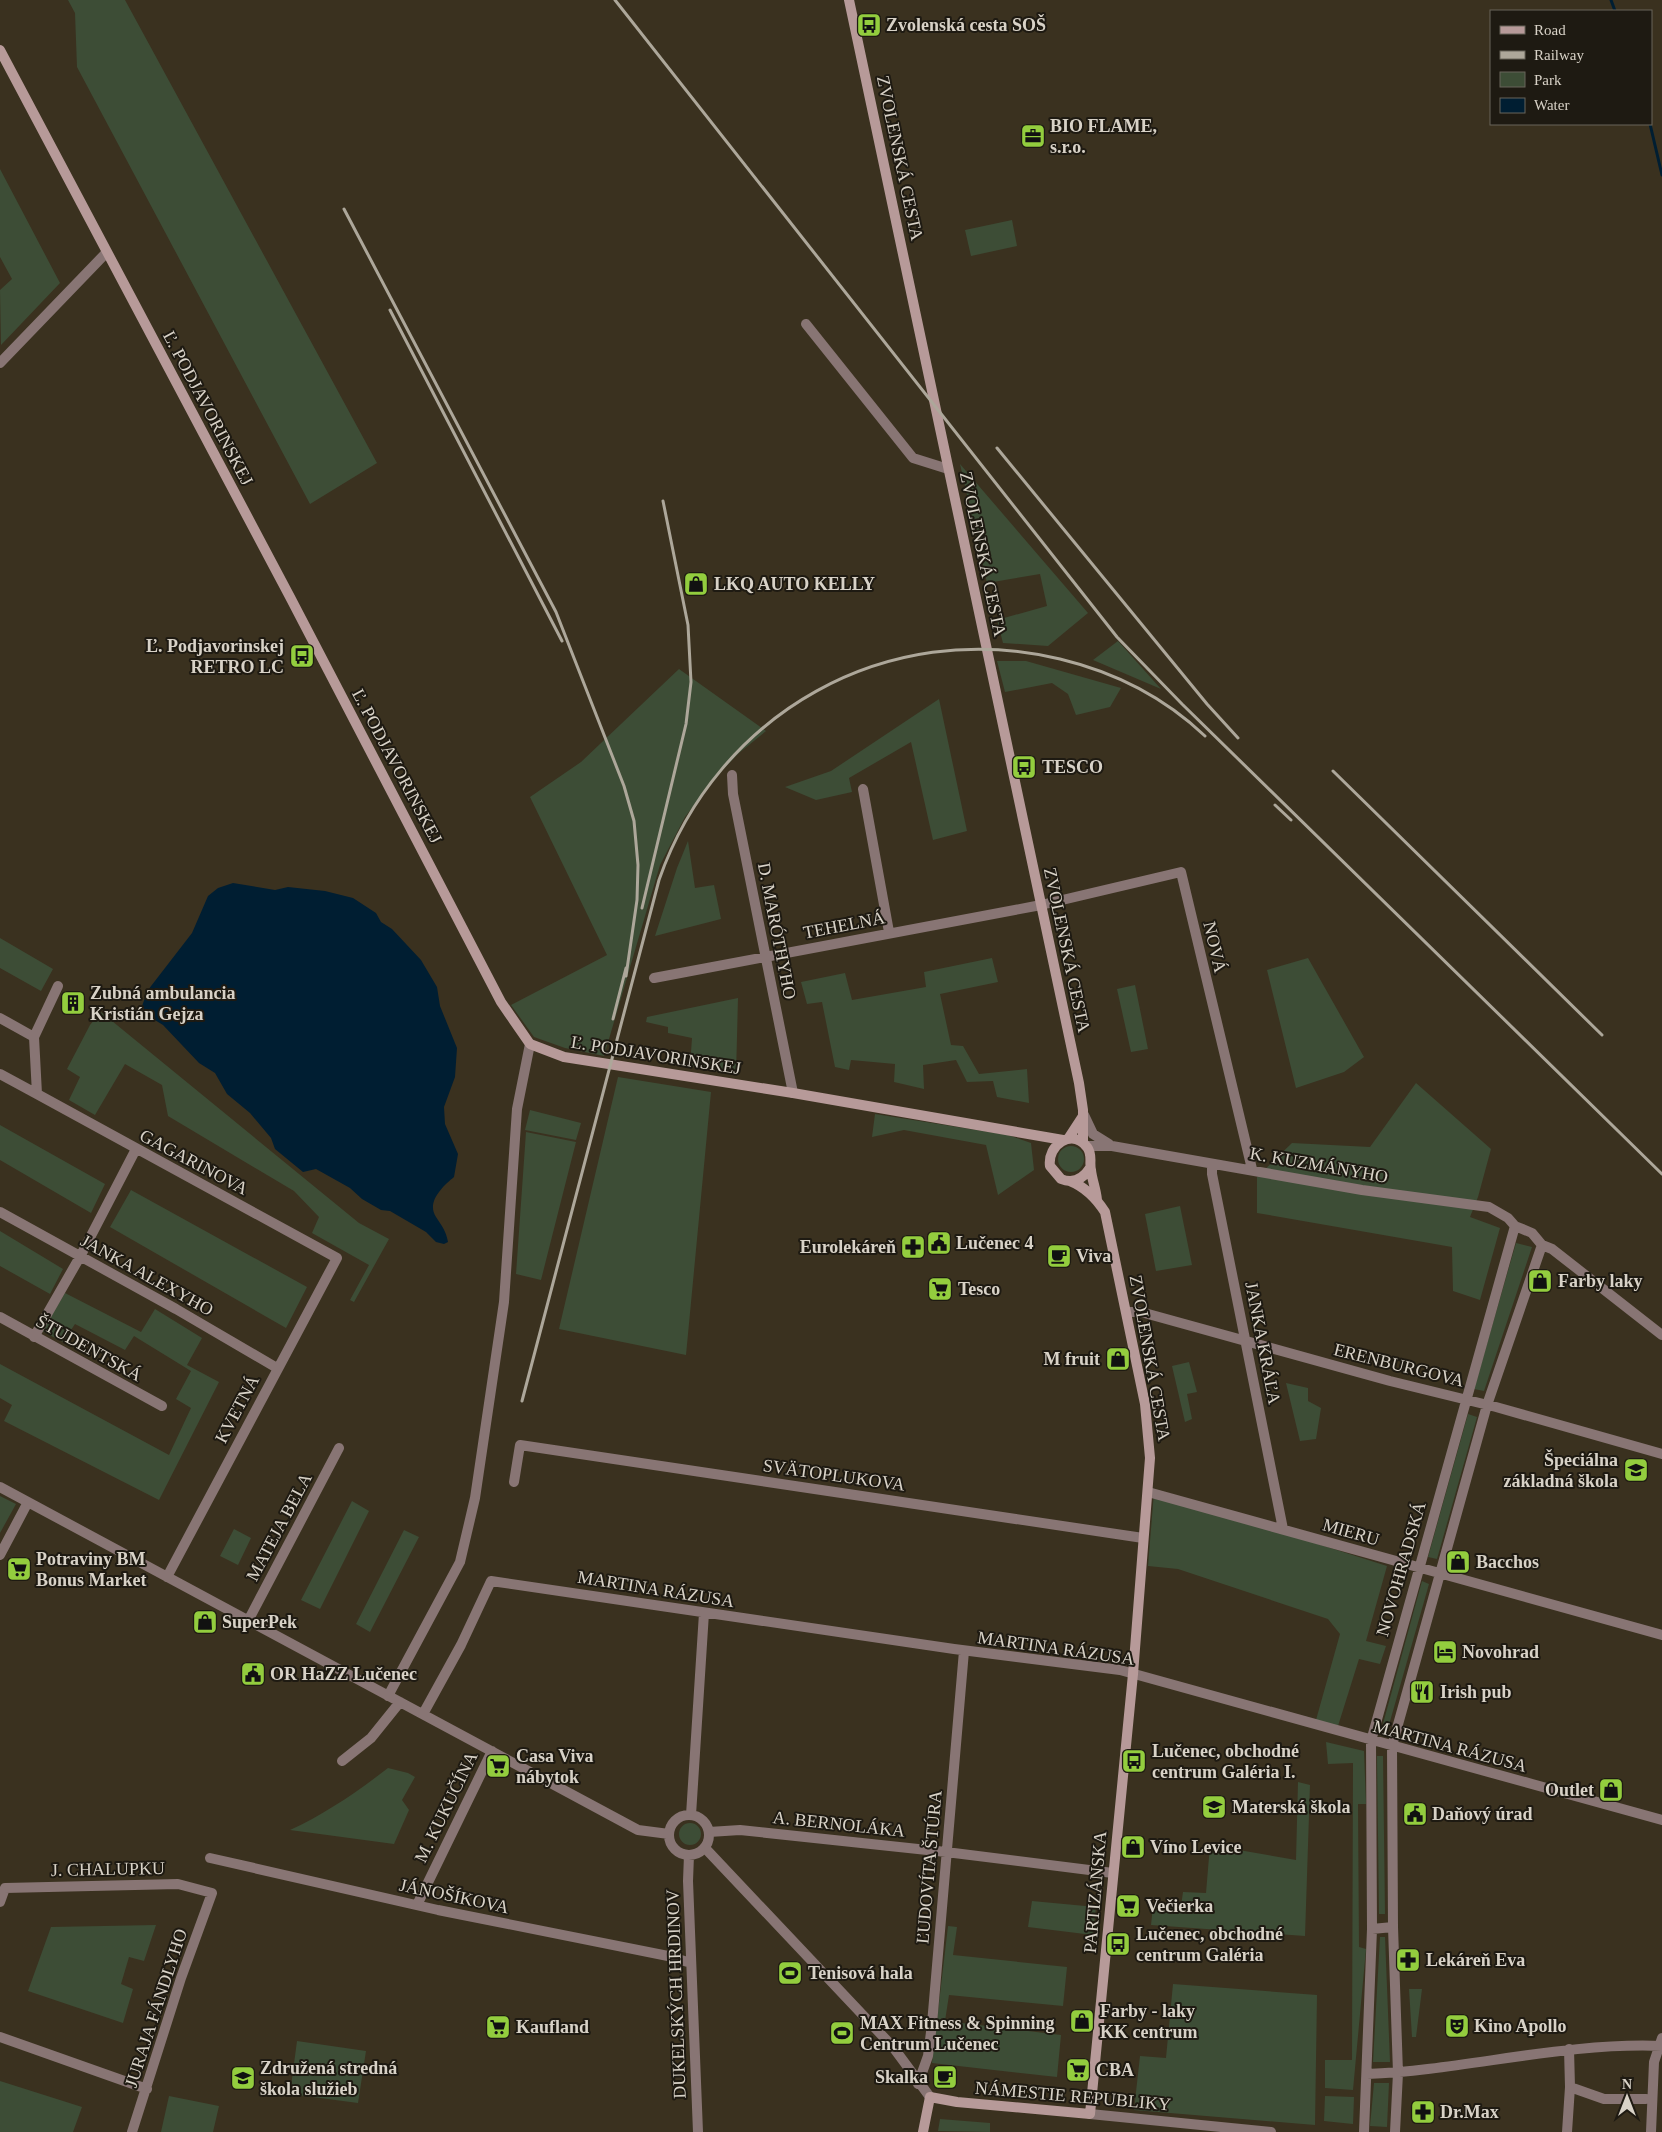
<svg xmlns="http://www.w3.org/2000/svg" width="1662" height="2132" font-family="Georgia,serif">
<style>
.green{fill:#3d4d36}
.water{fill:#001e32}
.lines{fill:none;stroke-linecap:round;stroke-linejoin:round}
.stream{stroke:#001e32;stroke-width:3}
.street{stroke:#887574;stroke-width:10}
.secondary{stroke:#b79a99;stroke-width:10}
.rail{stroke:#ada79a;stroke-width:3}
.labels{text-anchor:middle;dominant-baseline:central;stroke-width:4;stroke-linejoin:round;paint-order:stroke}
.poi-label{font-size:18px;font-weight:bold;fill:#d8d2c7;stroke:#1e1a12;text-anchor:start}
.street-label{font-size:18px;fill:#d8d2c7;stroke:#1e1a12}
</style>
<rect width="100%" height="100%" fill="#3a311f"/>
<path class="green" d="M68 0H125L377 463 310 504 77 67 75 13Z
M0 169 60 283 1 345 0 290 12 279 0 257Z
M1012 220 1017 246 971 256 965 230Z
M960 464 1088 613 1048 646 1003 643 997 620 1047 606 1040 574 987 583Z
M1118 641 1161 689 1093 660Z
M997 661H1026L1121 688 1110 707 1076 715 1068 694 1052 683 1005 692Z
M679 669 766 731 739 753 713 780 685 817 660 865 604 1056 565 1048 534 1037 511 1005 607 955 530 797 581 762Z
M939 699 967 831 933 840 911 742 849 778 852 792 816 800 785 787 831 771Z
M688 841 695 888 714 885 721 919 655 936 677 868Z
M0 938 53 969 41 991 0 968Z
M992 958 998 982 940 994 951 1045 963 1046 979 1074 1027 1069 1029 1103 997 1097 993 1081 967 1082 956 1060 923 1065 924 1089 894 1082 895 1064 851 1060 849 1070 835 1067 822 1002 807 1004 801 982 845 973 852 1000 926 987 924 972Z
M1308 958 1364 1057 1344 1072 1296 1088 1267 970Z
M1135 985 1148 1049 1131 1052 1117 989Z
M738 998 736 1075 690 1066 692 1038 668 1033V1027L646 1022 647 1017Z
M101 1012 359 1223 389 1239 354 1302 350 1300 369 1265 312 1233 319 1217 294 1191 168 1116 162 1085 125 1064 95 1115 69 1100 80 1077 67 1069 90 1025Z
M618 1077 711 1092 686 1355 559 1329Z
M1416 1083 1491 1149 1478 1197 1470 1217 1500 1228 1480 1300 1453 1291 1452 1247 1257 1213V1177L1292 1143 1370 1147Z
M530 1110 581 1123 576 1140 525 1130Z
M875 1114 1008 1135 1031 1143 1034 1170 998 1195 986 1145 904 1130 872 1137Z
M0 1125 105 1184 91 1213 0 1160Z
M526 1132 576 1142 541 1280 516 1274Z
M1058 1159a13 13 0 1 1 26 0a13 13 0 1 1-26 0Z
M131 1190 307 1287 286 1328 110 1227Z
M1180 1206 1192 1265 1156 1271 1145 1214Z
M0 1231 63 1269 50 1294 0 1266Z
M1516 1243 1532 1247 1484 1391 1474 1389Z
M65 1293 141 1332 155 1309 202 1338 187 1365 219 1382 159 1500 4 1421 12 1405 0 1398V1364L169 1455 191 1408 176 1399 191 1371 134 1336 125 1350 75 1324 63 1342 42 1331Z
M1189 1362 1197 1392 1187 1394 1192 1419 1185 1422 1172 1366Z
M1286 1383 1308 1388V1401L1321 1408 1316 1439 1300 1441Z
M1468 1414 1477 1417 1437 1559 1428 1557Z
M1154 1492 1387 1566 1366 1641 1386 1646 1380 1664 1359 1659 1338 1726 1316 1720 1340 1634 1328 1619 1178 1569 1148 1566Z
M0 1496 16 1504 0 1533Z
M352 1501 369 1511 320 1609 301 1600Z
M234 1529 251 1538 238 1565 220 1556Z
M404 1530 419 1537 370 1632 356 1624Z
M1422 1581 1429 1584 1387 1732 1381 1731Z
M1326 1742 1364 1751 1366 1804H1358L1359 1947 1366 1949 1353 2090 1325 2088V2060H1352L1353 1763 1328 1764Z
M1377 1756H1383L1385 1914H1379Z
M388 1768 408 1773 415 1777 402 1800 409 1810 394 1844 290 1830C325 1814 357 1792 388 1768Z
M1298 1782 1310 1785 1305 1936 1151 1925 1153 1906H1181L1183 1892 1206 1893 1210 1845 1296 1860Z
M679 1834a11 11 0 1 1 22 0a11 11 0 1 1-22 0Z
M1032 1901 1096 1907 1093 1935 1028 1927Z
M156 1925 144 1961 129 1957 121 1984 133 1989 123 2023 28 1991 51 1927Z
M948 1926 957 1927 953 1955 1067 1967 1063 2006 949 1995 945 2021 1061 2035 1057 2077 932 2063Z
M1380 1937H1385L1390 2062H1373Z
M1173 1984 1317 1995 1315 2125 1134 2110 1140 2056 1166 2058Z
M1409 1989H1422L1416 2037H1412Z
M297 2041 366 2051 358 2103 290 2094Z
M0 2081 82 2107 73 2132H0Z
M1374 2083H1389L1387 2127 1370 2126Z
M169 2096 219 2106 213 2132H161Z
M1325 2096 1354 2097 1353 2124 1324 2121Z
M940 2119 990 2123V2132L938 2131Z"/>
<path class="water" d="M233 883 275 890 288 887 325 891 353 898 376 913 381 922 392 929 421 960 437 987 440 1006 457 1048 455 1077 444 1107 445 1124 458 1154 454 1177C443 1186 426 1202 436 1217 442 1226 446 1231 448 1242L444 1244 436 1242 426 1232 390 1211 381 1210 362 1199 350 1188 316 1169 303 1172 275 1149 271 1138 250 1113 227 1094 215 1073 199 1063 163 1025 150 1017 142 1006 148 990 192 933 208 896 218 888Z"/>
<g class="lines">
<path class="stream" d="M1611 0 1615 11
M1650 124 1662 175"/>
<path class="street" d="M806 324 913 458 948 469
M0 363 106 253
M732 775 733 794 793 1093
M863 789 889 932
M654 978 1041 905 1181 872 1252 1169
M58 986 34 1037 37 1094 337 1258 167 1577
M0 1018 34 1037
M0 1074 37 1094
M1084 1115 1093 1134 1109 1144
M1086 1146H1112L1362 1190 1489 1207 1508 1218 1515 1226 1532 1233 1542 1245 1552 1249 1662 1335
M1212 1164V1174L1283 1529
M0 1212 176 1309 277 1368
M1127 1312H1141L1390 1381 1496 1407 1662 1454
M0 1317 162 1406
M34 1337 81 1255 136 1149
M514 1482 520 1445 1143 1538
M0 1487 638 1830 669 1834
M1148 1492 1662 1635
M0 1555 28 1502
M248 1621 339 1448
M388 1696 460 1562 475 1498 504 1302 517 1109 530 1044
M423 1714 461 1645 491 1581 954 1649 1120 1670 1662 1820
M342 1761 371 1738 400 1702
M691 1815 704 1613
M669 1835a20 20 0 1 1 40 0a20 20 0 1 1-40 0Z
M709 1832 740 1830 946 1852 1113 1873
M705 1848 893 2047 930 2097
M689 1855 688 1881 698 2132
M210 1858 438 1910 668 1956 691 1963
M0 1902 5 1888 178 1884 212 1893 181 1978 132 2132
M417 1905 492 1751
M1372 1929 1393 1927
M0 2037 147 2089
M1367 2074C1465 2070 1563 2042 1662 2046
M918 2084 928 2056 932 2024 964 1651
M1570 2087 1604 2099H1646
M1090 2114 1271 2132
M1364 2132 1372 1929 1371 1741 1515 1226
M1395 2132 1398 2073 1393 1927 1392 1746 1487 1405 1542 1245
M1567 2132 1570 2087 1569 2049
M1651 2132 1654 2062 1662 2038"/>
<path class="secondary" d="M849 0 1079 1083 1083 1110V1143
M0 50 290 597 501 1002 530 1044 564 1057 793 1093 1063 1140
M1068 1139 1083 1116
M1090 1168C1083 1179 1073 1184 1061 1179L1050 1166C1047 1145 1072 1128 1087 1147 1093 1155 1089 1162 1091 1170 1092 1180 1096 1189 1097 1200
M923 2132 930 2097 957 2102 1090 2114 1133 1674 1150 1458 1145 1404 1105 1212C1096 1198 1085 1187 1070 1181"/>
<path class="rail" d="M615 0 1117 637 1182 704 1662 1174
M344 209 556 612 624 786 634 821 638 865 637 900 626 976
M390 310 562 641
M997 448 1207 704 1238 738
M1333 771 1602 1035
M1275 805 1291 820
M642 908 686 724 691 682 688 625 663 501
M613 1019 626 968
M522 1401 659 880C717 713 887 617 1060 659 1114 672 1165 698 1205 736"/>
</g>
<defs>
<symbol id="bus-square" viewBox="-11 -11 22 22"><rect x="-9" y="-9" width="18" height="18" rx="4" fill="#93cd3e" stroke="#1e1a12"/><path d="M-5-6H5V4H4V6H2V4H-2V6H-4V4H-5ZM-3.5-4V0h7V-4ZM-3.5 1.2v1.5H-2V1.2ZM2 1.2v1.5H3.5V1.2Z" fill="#111"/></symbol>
<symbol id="office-square" viewBox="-11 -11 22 22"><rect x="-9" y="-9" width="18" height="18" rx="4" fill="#93cd3e" stroke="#1e1a12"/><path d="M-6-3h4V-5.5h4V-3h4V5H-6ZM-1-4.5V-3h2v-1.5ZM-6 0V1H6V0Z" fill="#111"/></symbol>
<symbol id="shop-square" viewBox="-11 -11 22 22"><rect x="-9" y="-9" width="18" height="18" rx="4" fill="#93cd3e" stroke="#1e1a12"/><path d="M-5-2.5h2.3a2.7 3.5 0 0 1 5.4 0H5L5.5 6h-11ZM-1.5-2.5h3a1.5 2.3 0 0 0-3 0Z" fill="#111"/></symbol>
<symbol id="building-square" viewBox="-11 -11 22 22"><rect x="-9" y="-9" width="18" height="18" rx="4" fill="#93cd3e" stroke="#1e1a12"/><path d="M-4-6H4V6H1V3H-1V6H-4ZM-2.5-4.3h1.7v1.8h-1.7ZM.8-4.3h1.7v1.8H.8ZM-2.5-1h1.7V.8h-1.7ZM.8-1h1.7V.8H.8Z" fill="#111"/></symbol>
<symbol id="civic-square" viewBox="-11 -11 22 22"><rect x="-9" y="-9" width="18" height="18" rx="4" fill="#93cd3e" stroke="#1e1a12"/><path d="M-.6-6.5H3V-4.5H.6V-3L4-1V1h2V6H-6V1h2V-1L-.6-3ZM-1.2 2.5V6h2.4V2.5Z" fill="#111"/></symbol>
<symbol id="pharmacy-square" viewBox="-11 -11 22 22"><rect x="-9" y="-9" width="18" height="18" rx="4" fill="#93cd3e" stroke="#1e1a12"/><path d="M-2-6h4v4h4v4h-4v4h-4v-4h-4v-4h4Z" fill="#111"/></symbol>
<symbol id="cafe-square" viewBox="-11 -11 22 22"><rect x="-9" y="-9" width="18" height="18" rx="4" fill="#93cd3e" stroke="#1e1a12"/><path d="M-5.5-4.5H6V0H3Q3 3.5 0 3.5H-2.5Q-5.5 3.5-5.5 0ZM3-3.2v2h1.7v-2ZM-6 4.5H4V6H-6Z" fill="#111"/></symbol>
<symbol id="supermarket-square" viewBox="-11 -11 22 22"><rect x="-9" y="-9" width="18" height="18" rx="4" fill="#93cd3e" stroke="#1e1a12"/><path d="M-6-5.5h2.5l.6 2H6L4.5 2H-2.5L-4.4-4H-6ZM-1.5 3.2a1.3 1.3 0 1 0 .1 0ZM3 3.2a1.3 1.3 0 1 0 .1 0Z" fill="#111"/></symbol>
<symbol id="school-square" viewBox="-11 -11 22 22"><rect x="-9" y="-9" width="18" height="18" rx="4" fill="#93cd3e" stroke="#1e1a12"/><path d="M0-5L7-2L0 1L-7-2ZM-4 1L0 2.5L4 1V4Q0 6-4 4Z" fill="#111"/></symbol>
<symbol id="hotel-square" viewBox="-11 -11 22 22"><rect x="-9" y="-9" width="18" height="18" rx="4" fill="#93cd3e" stroke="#1e1a12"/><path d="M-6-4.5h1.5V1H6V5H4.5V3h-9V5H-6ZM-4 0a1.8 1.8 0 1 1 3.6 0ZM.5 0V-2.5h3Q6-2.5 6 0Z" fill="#111"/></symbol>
<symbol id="restaurant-square" viewBox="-11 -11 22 22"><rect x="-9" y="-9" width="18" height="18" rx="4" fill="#93cd3e" stroke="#1e1a12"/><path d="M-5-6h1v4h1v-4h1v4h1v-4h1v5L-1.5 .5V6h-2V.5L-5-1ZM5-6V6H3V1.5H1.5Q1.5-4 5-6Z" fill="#111"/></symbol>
<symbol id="stadium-square" viewBox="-11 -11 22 22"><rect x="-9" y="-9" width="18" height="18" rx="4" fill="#93cd3e" stroke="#1e1a12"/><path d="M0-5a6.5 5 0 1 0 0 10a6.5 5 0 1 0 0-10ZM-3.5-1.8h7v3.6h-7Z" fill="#111"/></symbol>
<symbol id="theatre-square" viewBox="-11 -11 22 22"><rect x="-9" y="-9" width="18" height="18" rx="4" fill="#93cd3e" stroke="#1e1a12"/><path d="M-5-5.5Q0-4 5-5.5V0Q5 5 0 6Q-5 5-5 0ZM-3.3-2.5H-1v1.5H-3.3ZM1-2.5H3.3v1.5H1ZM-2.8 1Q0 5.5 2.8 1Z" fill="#111"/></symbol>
<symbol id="university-square" viewBox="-11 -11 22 22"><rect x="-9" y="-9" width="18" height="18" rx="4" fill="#93cd3e" stroke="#1e1a12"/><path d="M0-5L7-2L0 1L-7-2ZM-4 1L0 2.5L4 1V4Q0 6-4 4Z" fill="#111"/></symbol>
</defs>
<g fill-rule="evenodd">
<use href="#bus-square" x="855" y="11" width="28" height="28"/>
<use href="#office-square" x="1019" y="122" width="28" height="28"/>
<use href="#shop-square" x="682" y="570" width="28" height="28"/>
<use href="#bus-square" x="288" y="642" width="28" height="28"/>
<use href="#bus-square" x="1010" y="753" width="28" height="28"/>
<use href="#building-square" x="59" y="989" width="28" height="28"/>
<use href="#civic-square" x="925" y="1229" width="28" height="28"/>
<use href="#pharmacy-square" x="899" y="1233" width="28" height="28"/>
<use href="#cafe-square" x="1045" y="1242" width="28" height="28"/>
<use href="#shop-square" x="1526" y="1267" width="28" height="28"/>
<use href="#supermarket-square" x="926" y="1275" width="28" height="28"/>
<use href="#shop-square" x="1104" y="1345" width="28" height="28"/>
<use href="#school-square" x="1622" y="1456" width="28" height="28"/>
<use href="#shop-square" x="1444" y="1548" width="28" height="28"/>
<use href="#supermarket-square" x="5" y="1555" width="28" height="28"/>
<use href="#shop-square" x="191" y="1608" width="28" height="28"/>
<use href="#hotel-square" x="1431" y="1638" width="28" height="28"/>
<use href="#civic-square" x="239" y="1660" width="28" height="28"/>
<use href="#restaurant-square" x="1408" y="1678" width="28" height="28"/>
<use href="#bus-square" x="1120" y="1747" width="28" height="28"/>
<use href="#supermarket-square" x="484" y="1752" width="28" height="28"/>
<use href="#shop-square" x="1597" y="1776" width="28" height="28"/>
<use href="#school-square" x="1200" y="1793" width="28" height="28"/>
<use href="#civic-square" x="1401" y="1800" width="28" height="28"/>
<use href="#shop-square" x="1119" y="1833" width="28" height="28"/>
<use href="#supermarket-square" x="1114" y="1892" width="28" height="28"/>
<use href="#bus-square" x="1104" y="1930" width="28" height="28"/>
<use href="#pharmacy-square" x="1394" y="1946" width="28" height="28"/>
<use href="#stadium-square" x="776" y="1959" width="28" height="28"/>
<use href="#shop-square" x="1068" y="2007" width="28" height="28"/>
<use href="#theatre-square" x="1443" y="2012" width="28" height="28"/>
<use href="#supermarket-square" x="484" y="2013" width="28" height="28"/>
<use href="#stadium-square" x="828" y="2019" width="28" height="28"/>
<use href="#supermarket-square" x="1064" y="2056" width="28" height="28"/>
<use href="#cafe-square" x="931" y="2063" width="28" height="28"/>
<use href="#university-square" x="229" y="2064" width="28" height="28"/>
<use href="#pharmacy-square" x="1409" y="2098" width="28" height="28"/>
</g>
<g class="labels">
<g class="poi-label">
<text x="886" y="25">Zvolenská cesta SOŠ</text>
<text x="1050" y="126">BIO FLAME,<tspan x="1050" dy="21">s.r.o.</tspan></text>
<text x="714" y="584">LKQ AUTO KELLY</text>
<text x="284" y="646" text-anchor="end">Ľ. Podjavorinskej<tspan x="284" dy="21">RETRO LC</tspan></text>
<text x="1042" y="767">TESCO</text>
<text x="90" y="993">Zubná ambulancia<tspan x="90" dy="21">Kristián Gejza</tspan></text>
<text x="956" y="1243">Lučenec 4</text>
<text x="896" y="1247" text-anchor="end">Eurolekáreň</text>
<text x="1076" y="1256">Viva</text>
<text x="1558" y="1281">Farby laky</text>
<text x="958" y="1289">Tesco</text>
<text x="1100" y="1359" text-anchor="end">M fruit</text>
<text x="1618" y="1460" text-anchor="end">Špeciálna<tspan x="1618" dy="21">základná škola</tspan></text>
<text x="36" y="1559">Potraviny BM<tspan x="36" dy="21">Bonus Market</tspan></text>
<text x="1476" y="1562">Bacchos</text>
<text x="222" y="1622">SuperPek</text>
<text x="1462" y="1652">Novohrad</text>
<text x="270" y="1674">OR HaZZ Lučenec</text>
<text x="1440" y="1692">Irish pub</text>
<text x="1152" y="1751">Lučenec, obchodné<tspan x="1152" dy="21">centrum Galéria I.</tspan></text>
<text x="516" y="1756">Casa Viva<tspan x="516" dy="21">nábytok</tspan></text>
<text x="1594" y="1790" text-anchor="end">Outlet</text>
<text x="1232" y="1807">Materská škola</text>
<text x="1432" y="1814">Daňový úrad</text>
<text x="1150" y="1847">Víno Levice</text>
<text x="1146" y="1906">Večierka</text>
<text x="1136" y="1934">Lučenec, obchodné<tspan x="1136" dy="21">centrum Galéria</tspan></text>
<text x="1426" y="1960">Lekáreň Eva</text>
<text x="808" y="1973">Tenisová hala</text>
<text x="1100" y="2011">Farby - laky<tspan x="1100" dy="21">KK centrum</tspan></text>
<text x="860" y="2023">MAX Fitness &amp; Spinning<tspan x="860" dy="21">Centrum Lučenec</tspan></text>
<text x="1474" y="2026">Kino Apollo</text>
<text x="516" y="2027">Kaufland</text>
<text x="260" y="2068">Združená stredná<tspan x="260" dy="21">škola služieb</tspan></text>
<text x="1096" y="2070">CBA</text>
<text x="928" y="2077" text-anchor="end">Skalka</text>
<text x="1440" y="2112">Dr.Max</text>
</g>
<g class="street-label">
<text transform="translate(900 158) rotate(78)">ZVOLENSKÁ CESTA</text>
<text transform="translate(208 408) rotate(62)">Ľ. PODJAVORINSKEJ</text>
<text transform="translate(983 554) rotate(78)">ZVOLENSKÁ CESTA</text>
<text transform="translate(397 766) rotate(62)">Ľ. PODJAVORINSKEJ</text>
<text transform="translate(844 925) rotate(-11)">TEHELNÁ</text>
<text transform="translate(777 931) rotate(79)">D. MARÓTHYHO</text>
<text transform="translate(1215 947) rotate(77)">NOVÁ</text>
<text transform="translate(1067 950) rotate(78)">ZVOLENSKÁ CESTA</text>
<text transform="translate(656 1055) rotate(9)">Ľ. PODJAVORINSKEJ</text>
<text transform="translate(194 1162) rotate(28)">GAGARINOVA</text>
<text transform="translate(1319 1165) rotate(10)">K. KUZMÁNYHO</text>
<text transform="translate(147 1275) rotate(29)">JANKA ALEXYHO</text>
<text transform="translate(1263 1343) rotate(79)">JANKA KRÁĽA</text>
<text transform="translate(89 1348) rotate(29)">ŠTUDENTSKÁ</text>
<text transform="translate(1150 1358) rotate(80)">ZVOLENSKÁ CESTA</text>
<text transform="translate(1399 1365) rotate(14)">ERENBURGOVA</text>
<text transform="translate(237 1409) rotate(-62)">KVETNÁ</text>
<text transform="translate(834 1475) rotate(8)">SVÄTOPLUKOVA</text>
<text transform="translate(279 1527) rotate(-62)">MATEJA BELA</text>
<text transform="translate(1351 1532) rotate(16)">MIERU</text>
<text transform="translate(1401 1569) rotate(-74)">NOVOHRADSKÁ</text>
<text transform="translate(656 1589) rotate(9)">MARTINA RÁZUSA</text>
<text transform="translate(1056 1648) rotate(8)">MARTINA RÁZUSA</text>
<text transform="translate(1450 1746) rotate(15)">MARTINA RÁZUSA</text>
<text transform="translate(446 1807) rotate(-64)">M. KUKUČÍNA</text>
<text transform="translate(839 1824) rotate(6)">A. BERNOLÁKA</text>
<text transform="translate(929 1867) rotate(-85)">ĽUDOVÍTA ŠTÚRA</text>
<text transform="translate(108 1869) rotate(-1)">J. CHALUPKU</text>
<text transform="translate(1095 1892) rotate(-85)">PARTIZÁNSKA</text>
<text transform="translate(454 1896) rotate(12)">JÁNOŠÍKOVA</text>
<text transform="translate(676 1994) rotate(-92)">DUKELSKÝCH HRDINOV</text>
<text transform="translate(156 2008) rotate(-72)">JURAJA FÁNDLYHO</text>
<text transform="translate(1073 2096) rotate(5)">NÁMESTIE REPUBLIKY</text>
</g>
</g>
<rect x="1490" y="10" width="162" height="115" fill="#1e1a12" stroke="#68645a"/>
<rect x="1500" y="26" width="25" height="8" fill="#b79a99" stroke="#68645a"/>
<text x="1534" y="35" font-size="15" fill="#d8d2c7">Road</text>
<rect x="1500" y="51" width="25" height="8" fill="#ada79a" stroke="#68645a"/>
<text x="1534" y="60" font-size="15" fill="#d8d2c7">Railway</text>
<rect x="1500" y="72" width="25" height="15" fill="#3d4d36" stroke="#68645a"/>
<text x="1534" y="85" font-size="15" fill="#d8d2c7">Park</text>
<rect x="1500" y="98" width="25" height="15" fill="#001e32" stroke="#68645a"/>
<text x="1534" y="110" font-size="15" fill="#d8d2c7">Water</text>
<g transform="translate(1627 2097)" stroke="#1e1a12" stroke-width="4" paint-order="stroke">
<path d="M0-4L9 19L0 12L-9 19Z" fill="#d8d2c7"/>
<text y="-8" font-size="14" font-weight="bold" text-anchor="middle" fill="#d8d2c7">N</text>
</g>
</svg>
